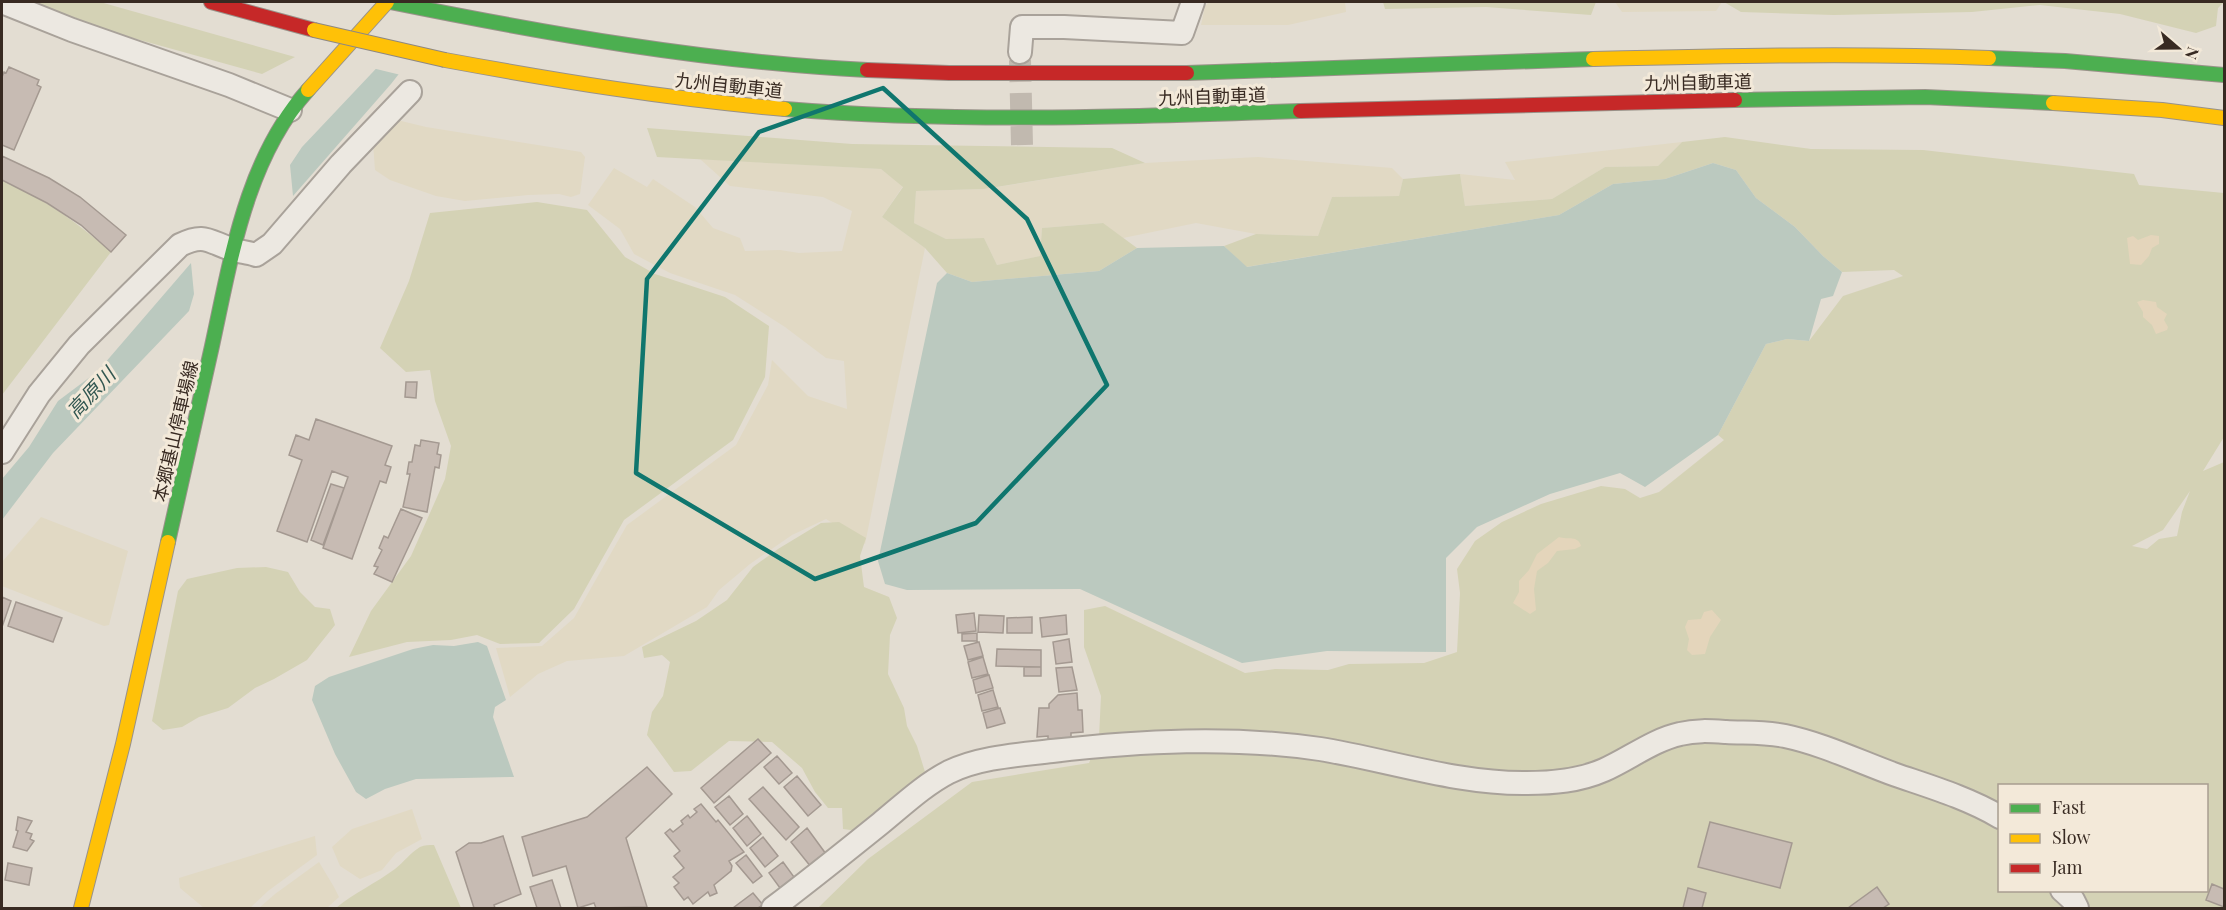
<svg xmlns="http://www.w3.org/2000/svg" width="2226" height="910" font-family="'Playfair Display','Noto Sans JP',serif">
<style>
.farmland{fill:#e1d9c4}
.green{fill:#d4d2b5;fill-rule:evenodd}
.sand{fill:#e4d5bb}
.water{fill:#bbc9bf}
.pier{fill:#e3ddd2}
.building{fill:#c7bbb3;stroke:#a49991;stroke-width:1.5}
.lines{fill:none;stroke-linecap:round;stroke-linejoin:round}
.street-tunnel{stroke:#c1b9af;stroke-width:22;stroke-dasharray:22 11;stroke-linecap:butt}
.street-casing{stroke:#a9a29a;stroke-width:26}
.fast-casing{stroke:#999289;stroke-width:16}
.slow-casing{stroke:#999289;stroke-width:16}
.jam-casing{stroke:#999289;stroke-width:16}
.street{stroke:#ece8e1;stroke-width:22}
.fast{stroke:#4caf50;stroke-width:14}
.slow{stroke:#ffc107;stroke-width:14}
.jam{stroke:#c62828;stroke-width:14}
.slow-bridge-casing{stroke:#8f8881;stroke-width:16;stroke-linecap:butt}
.slow-bridge{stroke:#ffc107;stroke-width:14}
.marked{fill:none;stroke:#0f766e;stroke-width:4.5;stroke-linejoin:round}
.labels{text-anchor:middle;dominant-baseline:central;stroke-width:6;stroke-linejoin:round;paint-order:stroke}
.street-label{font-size:18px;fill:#382a22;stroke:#f3e9d9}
.water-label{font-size:20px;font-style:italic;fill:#325751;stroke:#f3e9d9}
</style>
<rect width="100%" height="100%" fill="#e3ddd2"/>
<path class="farmland" d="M1209 2H1345L1346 12 1288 25H1201L1205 6Z
M1615 2H1722L1716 11 1622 12Z
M393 119 426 127 581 152 585 157 580 194 571 197 559 194 528 195 465 201 436 196 390 180 375 170 373 143Z
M1682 142 1658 166 1605 167 1552 199 1465 206 1460 174 1515 180 1505 162Z
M1258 157 1392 168 1403 179 1399 196 1332 197 1318 236 1256 234 1196 223 1123 238 1102 223 1042 228 1040 256 997 265 984 238 946 239 914 223 916 191 985 189 1145 163Z
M700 159 881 169 903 186 882 217 925 248 865 544 826 519 792 535 750 564 719 590 707 607 624 656 567 661 538 674 510 697 496 648 542 646 574 618 627 525 736 445 768 385 772 360 808 396 847 409 844 361 826 358 785 327 735 295 670 273 634 254 620 229 588 205 614 168 647 187 653 179 695 207 713 228 740 238 745 251 780 250 799 253 842 251 852 211 823 197 730 186Z
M41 517 128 551 109 625 104 626 2 586V562Z
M412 809 422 839 396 853 382 870 360 879 340 866 332 847 352 829Z
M315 836 317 855 268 891 250 908H204L180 888 179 878Z
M319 862 334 887 339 897 327 908H259L275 894Z"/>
<path class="green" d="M31 2H100L295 57 262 74 86 25Z
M1383 2H1596L1591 15 1486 7 1385 9Z
M1724 2H2224L2218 8 2216 26 2196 33 2120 14 2040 5 1972 12 1834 15 1741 12Z
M647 128 852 144 1112 148 1145 163 984 189 916 191 914 223 946 239 984 238 997 265 1040 256 1042 228 1103 223 1137 248 1099 271 972 282 947 273 925 248 882 217 903 187 881 169 657 157Z
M1725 137 1811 149 1923 150 2134 174 2139 185 2224 193V437L2203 471 2224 462V908H818L868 859 972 782 1089 763 1099 737 1101 696 1084 647V610L1105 606 1245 673 1275 669 1328 670 1349 664 1424 663 1457 652 1460 593 1457 569 1475 541 1502 522 1541 504 1601 486 1625 489 1640 498 1659 492 1724 440 1718 435 1766 344 1787 339 1809 341 1843 296 1903 276 1894 270 1842 272 1823 256 1795 227 1756 198 1736 170 1713 163 1665 179 1613 184 1559 215 1246 267 1224 246 1256 234 1318 236 1332 197 1399 196 1403 179 1460 174 1465 206 1552 199 1605 167 1658 166 1682 142ZM2190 491 2182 512 2177 536 2159 539 2147 549 2132 546 2163 530ZM2000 786H2206V890H2000Z
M2 180C43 198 77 222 111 252L2 395Z
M537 202 587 210 625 257 655 274 725 297 769 326 765 377 733 440 624 520 574 609 539 643 500 644 477 635 451 640 407 642 349 657 371 611 411 556 445 479 451 446 435 401 430 370 406 372 380 348 409 281 430 213Z
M839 522 866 538 860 556 864 587 889 597 897 618 890 635 888 674 904 708 907 726 917 746 925 772 918 783 858 831 843 829 842 808H828L815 792 802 768 772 742 729 741 691 771 674 772 647 735 652 712 663 696 670 662 662 655 644 658 642 647 696 621 727 600 753 567 778 549 821 523Z
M266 567 288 572 300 592 315 607 330 609 335 625 307 660 274 679 255 688 228 708 199 717 182 727 163 730 152 721 178 591 187 579 237 568Z
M434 845 461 908H336C354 893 376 883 395 869 404 862 410 853 420 847 425 845 429 845 434 845Z"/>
<path class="sand" d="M2151 235 2159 236V244L2152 248 2149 256 2141 265 2130 264 2127 238 2133 236 2138 240Z
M2143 300 2156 302 2157 307 2167 314 2164 320 2168 327 2167 330 2156 334 2152 325 2143 317V312L2137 302Z
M1559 537C1568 540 1578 535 1581 546L1575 549 1557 551 1548 563 1537 571 1534 589 1536 610 1530 614 1513 603 1519 592V581L1529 570 1537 554Z
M1712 610 1721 620 1710 637 1705 654 1692 655 1687 650 1689 639 1685 627 1688 620 1701 619 1704 612Z"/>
<path class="water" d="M455 2 391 84 293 196 290 165 302 147 388 56Z
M1713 163 1736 170 1756 198 1795 227 1823 256 1842 272 1833 296 1821 299 1809 341 1787 339 1766 344 1718 435 1645 487 1620 473 1550 494 1477 527 1446 558V652L1327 651 1242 663 1080 589 907 590 885 584 878 561 937 283 947 273 972 282 1099 271 1137 248 1224 246 1247 267 1559 215 1613 184 1665 179Z
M191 263 194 294 189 311 53 453 2 520V479L29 447 58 401 98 371Z
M478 642 487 646 506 700 495 707 493 717 514 777 416 779 385 789 366 799 356 792 335 754 312 700 315 686 329 677 413 649 433 645 454 646Z"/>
<path class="pier" d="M426 2 457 3 401 75 372 68Z"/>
<path class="building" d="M9 67 39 80 37 85 41 87 14 150 2 145V77L4 72 6 73Z
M2 156 49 178 80 197 126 235 111 252 81 225 47 203 2 180Z
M406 382H417L416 398 405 397Z
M316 419 392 446 385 465 391 467 386 483 380 481 352 559 323 548 348 477 332 471 307 542 277 531 302 460 289 455 296 435 309 440Z
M421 440 439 443 437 454 441 455 439 468 435 467 427 512 403 507 410 474H407L409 462H412L415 445 420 446Z
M331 484 344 488 323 545 311 540Z
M401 509 422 518 392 582 374 574 378 567 374 566 382 550 379 548 384 536 388 538Z
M2 597 11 601 2 627Z
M16 602 62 618 53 642 8 626Z
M974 613 976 631 958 633 956 615Z
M979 615 1004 616 1003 633 978 632Z
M1066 615 1067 634 1042 637 1040 618Z
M1032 617V633H1007V618Z
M977 633V641H962V634Z
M1069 639 1072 662 1056 664 1053 642Z
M979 642 983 656 968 660 964 646Z
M997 649 1041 650V667L996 666Z
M983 657 988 674 972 678 968 662Z
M1024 667H1041V676H1024Z
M1072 667 1077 690 1059 692 1056 668Z
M989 675 993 688 976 693 973 680Z
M993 690 998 707 982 711 978 695Z
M1077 693 1078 710H1082L1083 732 1071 733V738L1048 739V736L1037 737 1039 708H1049V704L1058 695Z
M1000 708 1005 723 987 728 983 713Z
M758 739 771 753 714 803 701 788Z
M777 756 792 773 779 784 764 767Z
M647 767 672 794 626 838 647 907 596 908 594 903 578 908 566 866 533 876 522 837 587 817Z
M797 776 821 805 808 816 784 787Z
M763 787 799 827 786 840 749 799Z
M729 796 743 814 730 825 715 807Z
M701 804 716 822 718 820 744 852 729 861 732 866 731 871 714 885 717 893 710 896 708 892 693 904 688 897 684 900 674 887 679 883 673 877 684 868 674 856 680 851 665 833 670 829 673 832 683 824 681 821 688 815 690 818 697 812 694 809Z
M747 816 761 834 747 846 733 828Z
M18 817 32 821 26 832 32 834 30 839 34 841 27 851 13 847 18 831 16 830Z
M1710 822 1792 843 1780 888 1698 867Z
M807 828 826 854 811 867 791 842Z
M503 836 521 894 494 905 495 908H474L456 852 469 843H481Z
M763 837 778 856 765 867 750 848Z
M746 855 762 876 753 883 736 863Z
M783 862 794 877 780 888 769 873Z
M8 863 32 868 29 885 5 880Z
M552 880 561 908H537L530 887Z
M2212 884 2224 889V907L2206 900Z
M1877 887 1889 904 1883 908H1848Z
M1688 888 1706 893 1702 908H1683Z
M753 893 763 905 758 908H733Z"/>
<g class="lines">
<path class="street-tunnel" d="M1020 60 1022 145"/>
<defs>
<path id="street" d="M2 2 72 30 229 85 290 110
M1020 52 1022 27H1064L1182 33 1193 2
M2 452 39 394 79 345 180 245C204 233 208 241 231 249 239 252 248 252 256 255L272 244 341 164 410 92
M2062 890 2073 900 2077 908
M773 908C809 881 845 852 881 823 903 805 924 785 949 772 980 757 1018 755 1052 751 1141 741 1231 736 1320 749 1388 760 1457 784 1527 783 1553 783 1579 781 1604 770 1629 759 1653 740 1680 734 1696 730 1710 731 1726 732 1746 733 1765 732 1785 736 1823 744 1860 762 1896 775 1931 787 1968 798 2000 817"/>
<path id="fast" d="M390 2C548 34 706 62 867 70
M1989 58 2065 61 2224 75
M1187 73 1593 59
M1735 100 1925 97 2053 103
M785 109C956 123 1128 117 1300 111
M168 542C183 477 197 411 212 346 231 259 246 159 308 90"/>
<path id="slow" d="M1593 59C1725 56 1857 53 1989 58
M445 60C559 81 669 99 785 109
M308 90 387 2
M2053 103 2162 110 2224 118
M81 908 123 744 168 542"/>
<path id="jam" d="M211 2 314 30
M867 70 949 73H1187
M1300 111 1735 100"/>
</defs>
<use href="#street" class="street-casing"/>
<use href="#fast" class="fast-casing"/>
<use href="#slow" class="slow-casing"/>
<use href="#jam" class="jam-casing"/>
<use href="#street" class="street"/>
<use href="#fast" class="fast"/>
<use href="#slow" class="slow"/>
<use href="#jam" class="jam"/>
<defs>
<path id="slow-bridge" d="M314 30 445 60"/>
</defs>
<use href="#slow-bridge" class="slow-bridge-casing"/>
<use href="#slow-bridge" class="slow-bridge"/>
</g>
<path class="marked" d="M883 88 1027 219 1107 385 976 523 815 579 636 473 647 279 759 132Z"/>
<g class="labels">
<g class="street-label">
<text transform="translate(1698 82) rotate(-1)">九州自動車道</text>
<text transform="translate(729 85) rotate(6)">九州自動車道</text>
<text transform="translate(1212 96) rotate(-2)">九州自動車道</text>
<text transform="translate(175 431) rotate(-77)">本郷基山停車場線</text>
</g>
<g class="water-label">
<text transform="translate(90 392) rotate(-47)">高原川</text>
</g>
</g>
<rect width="2226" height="910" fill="none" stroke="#382a22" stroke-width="6"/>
<rect x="1998" y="784" width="210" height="108" fill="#f3e9d9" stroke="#a89d90" stroke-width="1.5"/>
<rect x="2010" y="804" width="30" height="9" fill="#4caf50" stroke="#a89d90" stroke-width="1.5"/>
<text x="2052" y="814" font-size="18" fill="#382a22">Fast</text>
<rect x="2010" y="834" width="30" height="9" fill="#ffc107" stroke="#a89d90" stroke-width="1.5"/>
<text x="2052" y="844" font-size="18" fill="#382a22">Slow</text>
<rect x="2010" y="864" width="30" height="9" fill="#c62828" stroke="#a89d90" stroke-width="1.5"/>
<text x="2052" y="874" font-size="18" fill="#382a22">Jam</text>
<g transform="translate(2178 48) rotate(110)" stroke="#f3e9d9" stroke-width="4.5" paint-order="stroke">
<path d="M0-4.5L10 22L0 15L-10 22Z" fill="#382a22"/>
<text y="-9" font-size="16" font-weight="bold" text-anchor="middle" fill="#382a22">N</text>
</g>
</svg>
